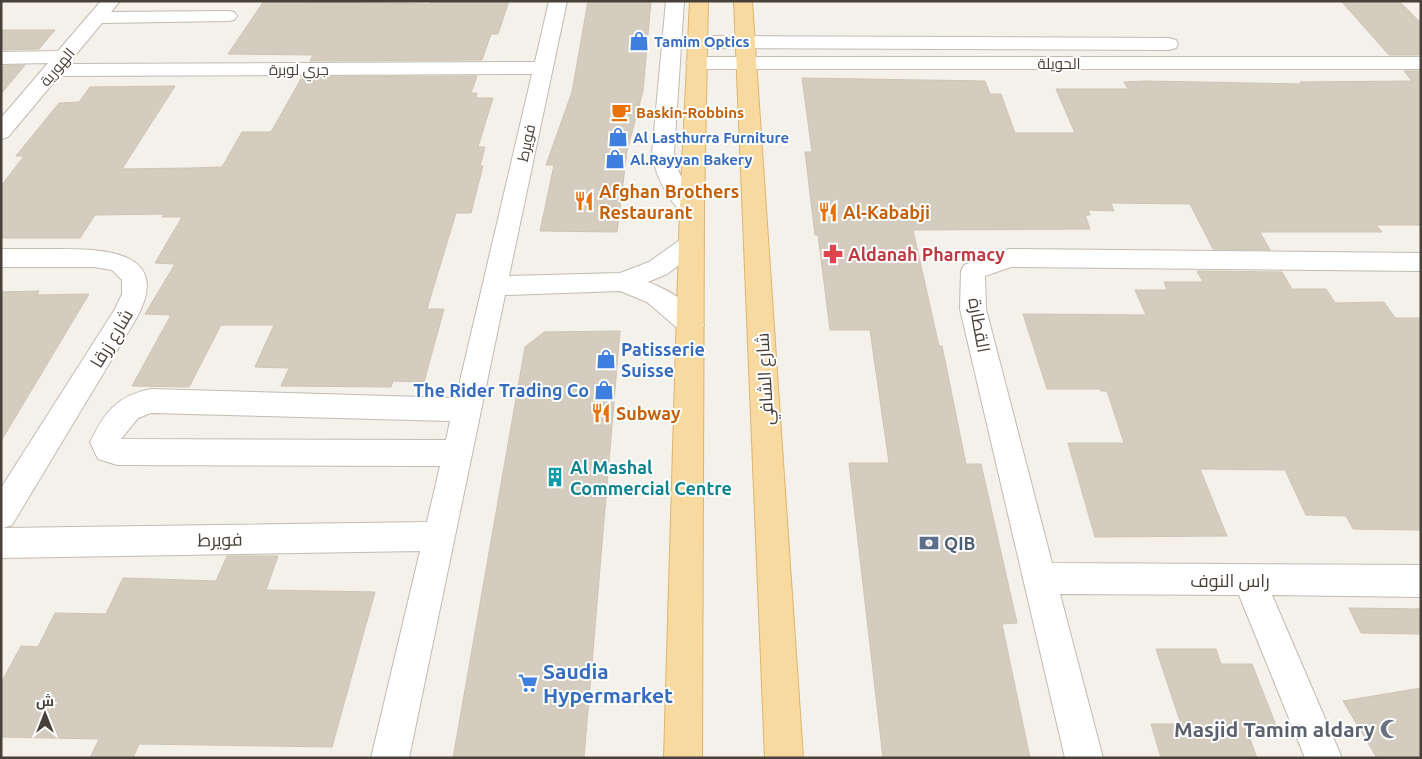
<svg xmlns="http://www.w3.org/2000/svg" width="1422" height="759" font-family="Ubuntu,Cairo,sans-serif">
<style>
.building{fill:#d5ccc0;stroke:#cfc3b4}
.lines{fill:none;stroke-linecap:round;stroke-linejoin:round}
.minor-casing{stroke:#c2bbb0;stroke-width:2}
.major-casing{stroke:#dcb570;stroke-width:2}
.minor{fill:#fff;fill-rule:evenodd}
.major{fill:#f8d9a0;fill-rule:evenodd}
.labels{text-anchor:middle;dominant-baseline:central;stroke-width:4;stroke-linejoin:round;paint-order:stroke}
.far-shop-label{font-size:15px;font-weight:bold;fill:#366cbe;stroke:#fff;text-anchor:start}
.far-street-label{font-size:15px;fill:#484139;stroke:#fff}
.far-food-label{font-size:15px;font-weight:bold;fill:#c56008;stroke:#fff;text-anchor:start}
.food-label{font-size:18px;font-weight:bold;fill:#c56008;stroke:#fff;text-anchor:start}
.health-label{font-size:18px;font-weight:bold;fill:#be3a42;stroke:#fff;text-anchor:start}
.street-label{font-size:18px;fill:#484139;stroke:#fff}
.shop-label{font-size:18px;font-weight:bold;fill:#366cbe;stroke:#fff;text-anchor:start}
.culture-label{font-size:18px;font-weight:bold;fill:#0d838f;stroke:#fff;text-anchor:start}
.service-label{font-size:18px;font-weight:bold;fill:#4e5e75;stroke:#fff;text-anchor:start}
.near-shop-label{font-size:21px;font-weight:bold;fill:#366cbe;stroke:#fff;text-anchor:start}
.near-worship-label{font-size:21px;font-weight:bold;fill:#5b616d;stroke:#fff;text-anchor:end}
</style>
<rect width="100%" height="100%" fill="#f4f1ea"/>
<path class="building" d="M264 1 430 4 431 1H509L498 34H491L482 60 310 61 313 55 228 54Z
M588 1H651L643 91 627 151 617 232 540 231 554 165H546L572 92Z
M1341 1H1399L1421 23V55H1389Z
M1 30H55L39 49 1 50Z
M25 65 1 94V66Z
M1404 71H1421V225H1376L1382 232H1260L1270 250 1213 249 1190 204 1111 203 1114 211 1088 210 1090 215H1085L1090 229 913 230 939 346H942L966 464H981L1017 623 1002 624 1030 758H883L849 463H889L870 330H830L818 235H815L805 152H812L802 78 985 81 990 94H1001L1015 133H1075L1056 89H1128L1124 82 1145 81 1302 84 1300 82 1412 81Z
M477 76 471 93H477L476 98H493L478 147H485L480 166H483L471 213H456L427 309H444L424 382 393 381 391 387 281 386 289 368 255 367 274 325H221L189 387 132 386 171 315 145 314 175 264 155 263 182 217H162L164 214 95 215 80 238H1V186L24 156H16L59 103 79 102 90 87 175 86 122 169 190 168 222 167 242 132H271L302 77Z
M1197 271 1282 272 1292 289H1326L1335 303 1384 302 1395 318H1421V530L1353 529 1346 516 1306 515 1285 470 1200 469 1227 536 1095 537 1068 443H1124L1107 391H1101L1100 389H1047L1023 314 1146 315 1135 290H1167L1164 282H1203Z
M39 291 37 295 89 294 1 441V292Z
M620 331 584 758H453L525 347 544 332Z
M227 556H278L266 590 375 592 332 747 139 744 133 758H90L99 739 1 737V683L21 646 38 647 55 613 106 614 123 578 216 581Z
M1349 608 1421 609V634L1361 633Z
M1156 649H1216L1221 664H1252L1277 728H1246L1257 758H1161L1151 724H1181Z
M1421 688V758H1377L1343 701Z"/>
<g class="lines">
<defs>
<path id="minor" d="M101 1H120L111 12 228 11 234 12 237 16 234 20 228 21 102 23 68 64 535 62 549 1H567L509 276 620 273 649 262 684 237 692 235 700 237 704 243 700 249 667 274 648 282C669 290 693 304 704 325L700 332 691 335 682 332 647 302 620 291 505 295 409 758H371L420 551 1 558V488L115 309 122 294V280L112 270 94 267H1V249C20 249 40 249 59 249 107 249 173 252 136 319L12 525 3 528 427 522 440 466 117 465 98 459 90 442C105 412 116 396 151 389L456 398 532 74 59 76 8 137 1 139V118L48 63 1 64V52L58 51ZM151 413 450 421 446 440 121 439 138 418Z
M666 1H684L674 153C678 182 690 185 704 207L700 213C695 214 690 216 684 213 668 203 654 171 652 153Z
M697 36 1169 38 1176 40 1178 44 1176 48 1169 50 697 48 690 46 688 42 690 38Z
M696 57H1421V69H696L689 67 686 63 689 59Z
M1009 249 1421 253V271L1011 267 985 276 986 309 1052 563 1421 565V597L1272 595 1342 758H1305L1239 595 1060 594 1103 758H1065L960 309 961 271 964 265Z"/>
<path id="major" d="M690 1H708L704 207 702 758H664L680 207Z
M734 1H752L803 758H765Z"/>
</defs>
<use href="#minor" class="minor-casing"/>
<use href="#major" class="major-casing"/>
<use href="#minor" class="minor"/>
<use href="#major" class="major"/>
</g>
<defs>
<symbol id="shop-bare" viewBox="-9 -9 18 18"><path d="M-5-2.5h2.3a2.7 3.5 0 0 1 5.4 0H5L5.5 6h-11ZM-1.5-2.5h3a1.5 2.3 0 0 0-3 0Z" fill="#3f7fe0" stroke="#fff" stroke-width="2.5" paint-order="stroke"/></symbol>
<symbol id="cafe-bare" viewBox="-9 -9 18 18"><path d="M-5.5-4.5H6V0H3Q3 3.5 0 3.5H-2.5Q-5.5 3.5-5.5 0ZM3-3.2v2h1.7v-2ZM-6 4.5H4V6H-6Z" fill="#e8710a" stroke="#fff" stroke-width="2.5" paint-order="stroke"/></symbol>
<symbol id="restaurant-bare" viewBox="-9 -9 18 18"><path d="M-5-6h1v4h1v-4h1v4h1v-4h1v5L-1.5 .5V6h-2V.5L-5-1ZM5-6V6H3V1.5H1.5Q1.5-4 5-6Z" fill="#e8710a" stroke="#fff" stroke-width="2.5" paint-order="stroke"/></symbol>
<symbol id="pharmacy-bare" viewBox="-9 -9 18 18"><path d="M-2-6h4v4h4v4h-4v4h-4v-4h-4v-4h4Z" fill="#e0444e" stroke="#fff" stroke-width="2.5" paint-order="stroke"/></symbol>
<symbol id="building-bare" viewBox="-9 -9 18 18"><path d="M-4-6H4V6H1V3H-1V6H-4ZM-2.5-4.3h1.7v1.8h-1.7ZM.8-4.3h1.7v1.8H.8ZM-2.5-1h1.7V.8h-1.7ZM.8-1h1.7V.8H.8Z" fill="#0f9aa8" stroke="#fff" stroke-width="2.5" paint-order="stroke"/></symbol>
<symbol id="bank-bare" viewBox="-9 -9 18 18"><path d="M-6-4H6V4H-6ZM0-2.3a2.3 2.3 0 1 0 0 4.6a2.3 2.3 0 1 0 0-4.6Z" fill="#5c6f8a" stroke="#fff" stroke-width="2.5" paint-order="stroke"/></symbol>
<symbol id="supermarket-bare" viewBox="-9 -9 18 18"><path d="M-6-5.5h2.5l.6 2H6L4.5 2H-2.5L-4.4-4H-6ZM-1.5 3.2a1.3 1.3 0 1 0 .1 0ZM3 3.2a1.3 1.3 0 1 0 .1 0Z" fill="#3f7fe0" stroke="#fff" stroke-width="2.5" paint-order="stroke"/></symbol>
<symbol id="mosque-bare" viewBox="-9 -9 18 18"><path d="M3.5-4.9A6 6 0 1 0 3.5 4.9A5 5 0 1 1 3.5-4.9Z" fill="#6b7280" stroke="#fff" stroke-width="2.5" paint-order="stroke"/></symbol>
</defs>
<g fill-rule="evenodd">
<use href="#shop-bare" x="625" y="27" width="28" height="28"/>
<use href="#cafe-bare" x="607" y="98" width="28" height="28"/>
<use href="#shop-bare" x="604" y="123" width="28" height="28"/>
<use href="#shop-bare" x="601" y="145" width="28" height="28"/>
<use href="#restaurant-bare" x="570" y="187" width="28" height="28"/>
<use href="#restaurant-bare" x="814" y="198" width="28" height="28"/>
<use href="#pharmacy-bare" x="819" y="240" width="28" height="28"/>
<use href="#shop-bare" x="592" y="345" width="28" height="28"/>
<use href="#shop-bare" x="590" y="376" width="28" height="28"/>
<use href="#restaurant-bare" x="587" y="399" width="28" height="28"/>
<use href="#building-bare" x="541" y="463" width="28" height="28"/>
<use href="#bank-bare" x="915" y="529" width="28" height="28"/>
<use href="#supermarket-bare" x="514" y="669" width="28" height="28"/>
<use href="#mosque-bare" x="1376" y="715" width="28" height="28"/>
</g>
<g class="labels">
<g class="far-shop-label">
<text x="654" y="41">Tamim Optics</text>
<text x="633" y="137">Al Lasthurra Furniture</text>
<text x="630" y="159">Al.Rayyan Bakery</text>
</g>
<g class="far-street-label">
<text x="1059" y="63">الحويلة</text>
<text transform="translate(57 67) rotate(-50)">الهورية</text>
<text x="299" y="69">جري لوبرة</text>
<text transform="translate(526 143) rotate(-78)">فويرط</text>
</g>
<g class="far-food-label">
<text x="636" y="112">Baskin-Robbins</text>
</g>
<g class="food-label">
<text x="599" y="191">Afghan Brothers<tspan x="599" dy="21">Restaurant</tspan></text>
<text x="843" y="212">Al-Kababji</text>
<text x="616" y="413">Subway</text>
</g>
<g class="health-label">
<text x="848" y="254">Aldanah Pharmacy</text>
</g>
<g class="street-label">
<text transform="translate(980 325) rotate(80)">القطارة</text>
<text transform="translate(111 338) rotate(-59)">شارع زرقا</text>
<text transform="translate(764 379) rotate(-93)">شارع الشافي</text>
<text transform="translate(220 539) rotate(-1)">فويرط</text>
<text x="1230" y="580">راس النوف</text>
</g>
<g class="shop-label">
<text x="621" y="349">Patisserie<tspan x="621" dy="21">Suisse</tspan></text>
<text x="589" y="390" text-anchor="end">The Rider Trading Co</text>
</g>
<g class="culture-label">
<text x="570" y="467">Al Mashal<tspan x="570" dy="21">Commercial Centre</tspan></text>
</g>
<g class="service-label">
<text x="944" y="543">QIB</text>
</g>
<g class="near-shop-label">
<text x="543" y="671">Saudia<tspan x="543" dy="24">Hypermarket</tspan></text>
</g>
<g class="near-worship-label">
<text x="1375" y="729">Masjid Tamim aldary</text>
</g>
</g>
<rect width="1422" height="759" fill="none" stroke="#484139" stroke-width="5"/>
<g transform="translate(45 714)" stroke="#ffffff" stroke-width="4" paint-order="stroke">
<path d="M0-4L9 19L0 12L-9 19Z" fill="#484139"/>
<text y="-8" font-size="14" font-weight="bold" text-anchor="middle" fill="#484139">ش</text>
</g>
</svg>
